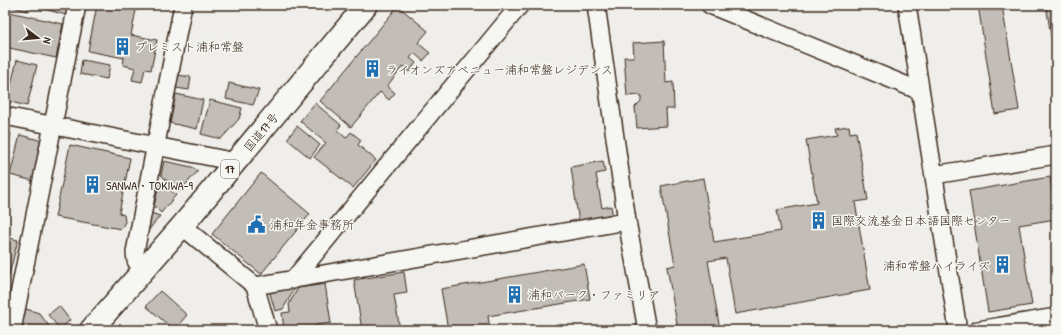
<svg xmlns="http://www.w3.org/2000/svg" width="1061" height="335" font-family="'Patrick Hand','Klee One',sans-serif">
<style>
.building{fill:#c2bdb7;stroke:#3b2a1e}
.lines{fill:none;stroke-linecap:round;stroke-linejoin:round}
.street-casing{stroke:#3b2a1e;stroke-width:20}
.highway-casing{stroke:#3b2a1e;stroke-width:25}
.street{stroke:#f6f6f2;stroke-width:17}
.highway{stroke:#f6f6f2;stroke-width:22}
.labels{text-anchor:middle;dominant-baseline:central;stroke-width:3;stroke-linejoin:round;paint-order:stroke}
.shield{fill:#f6f6f2;stroke:#73675e;stroke-width:1}
.shield-label{font-size:11px;font-weight:bold;fill:#3b2a1e}
.poi-label{font-size:12px;fill:#3b2a1e;stroke:#f6f6f2;text-anchor:start}
.street-label{font-size:12px;fill:#3b2a1e;stroke:#f6f6f2}
</style>
<rect width="100%" height="100%" fill="#efeeea"/>
<filter id="ink" filterUnits="userSpaceOnUse"><feTurbulence type="fractalNoise" baseFrequency=".025" numOctaves="2"/><feDisplacementMap in="SourceGraphic" scale="8" xChannelSelector="R" yChannelSelector="G"/><feConvolveMatrix kernelMatrix="1 2 1 2 8 2 1 2 1" color-interpolation-filters="sRGB"/></filter>
<g filter="url(#ink)">
<path class="building" d="M5 5H29L28 11Z
M37 5H69L66 15 37 7Z
M97 5H137L131 35 157 40 151 70 145 69 142 82 132 80 135 68 123 65 124 58 88 51Z
M978 5H1002L1019 110 995 114Z
M1046 5H1056V67Z
M398 6 428 31 418 43 430 53 423 61 414 53 410 58 416 63 409 72 403 66 387 86 395 93 389 100 380 92 351 127 320 101Z
M5 11 63 24 56 58 5 47Z
M664 41 666 83 673 82 674 109H666L667 126 637 128 635 107 641 101V95L627 96 624 57H634L633 43Z
M5 58 9 59 5 75Z
M17 60 37 65 27 106 7 101Z
M82 60 110 65 107 79 80 74Z
M178 75 191 77 189 90 176 88Z
M229 83 259 90 253 105 226 99Z
M176 94 203 100 197 129 170 123Z
M210 100 242 108 239 119 221 139 201 134Z
M315 103 341 125 337 130 346 138 351 132 361 140 358 145 376 160 353 188 314 157 326 143 300 121Z
M297 126 320 145 310 158 287 139Z
M849 126 850 133 856 132 868 200 855 202 870 290 735 314 726 258 708 261 720 330H678L667 267 675 265 661 186 703 178 714 242 781 231 777 210 817 203 806 140 837 135 835 128Z
M5 132 11 134 5 161Z
M20 135 43 141 34 181 10 175Z
M70 145 130 158 119 213 124 215 125 222 121 229 55 217Z
M164 161 192 167 198 171 179 192 161 175Z
M603 161 605 172 596 174 602 208 611 206 613 218 579 224 571 167Z
M261 173 310 214 261 274 212 234Z
M1050 177 1056 219 1019 225 1032 305 988 312 969 191Z
M160 181 176 195 161 213 154 206Z
M151 213 160 216 147 232Z
M5 237 18 240 8 279 5 278Z
M584 264 590 299 488 316 490 329 485 330H448L441 289Z
M404 272 407 293 394 295 400 330H362L354 280Z
M325 284 331 323 316 325 317 330H284L282 313 290 312 289 304 298 288Z
M293 285 294 290 283 309 275 311 269 290Z
M160 291 187 315 174 330 146 306Z
M59 306 70 320 60 329 48 315Z
M26 309 39 313 52 330H20Z"/>
<g class="lines">
<defs>
<path id="street" d="M596 5 627 221 647 330
M710 5 920 91
M907 5 958 330
M5 116 236 162
M934 175 1056 155
M182 226 255 286 268 330
M143 269 136 261 135 252 183 5
M293 280 520 5
M255 286 627 221
M12 330 77 5
M978 330 1056 317"/>
<path id="highway" d="M91 330 182 226 366 5"/>
</defs>
<use href="#street" class="street-casing"/>
<use href="#highway" class="highway-casing"/>
<use href="#street" class="street"/>
<use href="#highway" class="highway"/>
</g>
</g>
<defs>
<symbol id="building-bare" viewBox="-9 -9 18 18"><path d="M-4-6H4V6H1V3H-1V6H-4ZM-2.5-4.3h1.7v1.8h-1.7ZM.8-4.3h1.7v1.8H.8ZM-2.5-1h1.7V.8h-1.7ZM.8-1h1.7V.8H.8Z" fill="#1f6fb2" stroke="#f6f6f2" stroke-width="2.5" paint-order="stroke"/></symbol>
<symbol id="civic-bare" viewBox="-9 -9 18 18"><path d="M-.6-6.5H3V-4.5H.6V-3L4-1V1h2V6H-6V1h2V-1L-.6-3ZM-1.2 2.5V6h2.4V2.5Z" fill="#1f6fb2" stroke="#f6f6f2" stroke-width="2.5" paint-order="stroke"/></symbol>
</defs>
<g fill-rule="evenodd">
<use href="#building-bare" x="110" y="34" width="25" height="25"/>
<use href="#building-bare" x="360" y="56" width="25" height="25"/>
<use href="#building-bare" x="80" y="172" width="25" height="25"/>
<use href="#building-bare" x="806" y="208" width="25" height="25"/>
<use href="#civic-bare" x="244" y="212" width="25" height="25"/>
<use href="#building-bare" x="990" y="252" width="25" height="25"/>
<use href="#building-bare" x="502" y="282" width="25" height="25"/>
</g>
<g class="labels">
<rect class="shield" x="221" y="160" width="18" height="18" rx="3"/>
<g class="shield-label">
<text x="230" y="169">17</text>
</g>
<g class="poi-label">
<text x="135" y="46">プレミスト浦和常盤</text>
<text x="386" y="69">ライオンズアベニュー浦和常盤レジデンス</text>
<text x="106" y="185">SANWA・TOKIWA-9</text>
<text x="831" y="220">国際交流基金日本語国際センター</text>
<text x="270" y="224">浦和年金事務所</text>
<text x="990" y="265" text-anchor="end">浦和常盤ハイライズ</text>
<text x="528" y="294">浦和パーク・ファミリア</text>
</g>
<g class="street-label">
<text transform="translate(261 132) rotate(-50)">国道17号</text>
</g>
</g>
<rect width="1061" height="335" fill="none" stroke="#f6f6f2" stroke-width="20"/>
<rect x="10" y="10" width="1041" height="315" fill="none" stroke="#3b2a1e" stroke-width="1.5" filter="url(#ink)"/>
<g transform="translate(38 38) rotate(106)" stroke="#f6f6f2" stroke-width="3" paint-order="stroke">
<path d="M0-3L7 15L0 10L-7 15Z" fill="#3b2a1e"/>
<text y="-6" font-size="11" font-weight="bold" text-anchor="middle" fill="#3b2a1e">N</text>
</g>
</svg>
